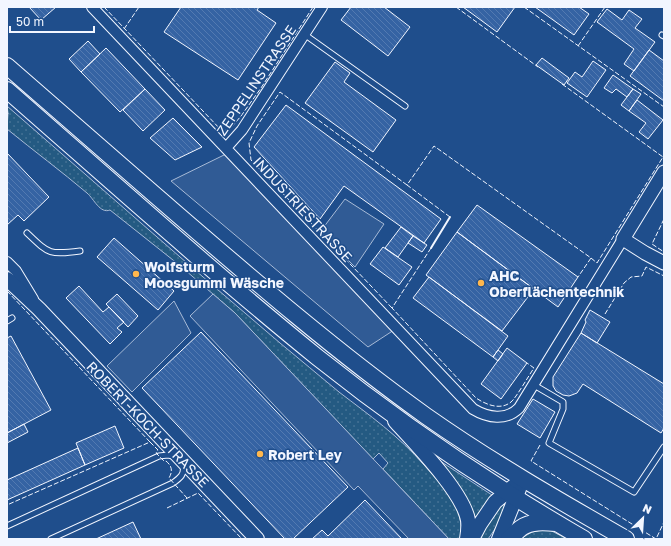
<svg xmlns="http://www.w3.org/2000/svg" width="671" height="546" font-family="'Golos Text',sans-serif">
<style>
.grass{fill:url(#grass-dots);stroke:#a8bbd7}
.parking{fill:#305b95;stroke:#a8bbd7}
.building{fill:url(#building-back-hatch);stroke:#f2f6ff}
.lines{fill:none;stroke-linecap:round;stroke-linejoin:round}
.service-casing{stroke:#f2f6ff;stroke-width:7}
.minor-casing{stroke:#f2f6ff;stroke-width:12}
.tertiary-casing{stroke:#f2f6ff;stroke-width:15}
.secondary-casing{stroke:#f2f6ff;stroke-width:16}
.primary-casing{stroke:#f2f6ff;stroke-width:18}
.service{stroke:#1f4e8c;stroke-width:5}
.minor{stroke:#1f4e8c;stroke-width:10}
.tertiary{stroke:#1f4e8c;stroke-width:13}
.secondary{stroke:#1f4e8c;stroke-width:14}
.primary{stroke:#1f4e8c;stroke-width:16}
.fence{stroke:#f2f6ff;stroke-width:1;stroke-dasharray:5 2;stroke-linecap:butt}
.wall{stroke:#f2f6ff;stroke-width:2}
.poi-dot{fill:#ffb74d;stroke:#1f4e8c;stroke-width:1.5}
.labels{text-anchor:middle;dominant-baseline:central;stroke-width:3;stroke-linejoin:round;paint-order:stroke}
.street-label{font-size:14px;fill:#f2f6ff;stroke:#1f4e8c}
.poi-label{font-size:14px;font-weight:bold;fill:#f2f6ff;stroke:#1f4e8c;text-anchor:start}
</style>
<defs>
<pattern id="grass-dots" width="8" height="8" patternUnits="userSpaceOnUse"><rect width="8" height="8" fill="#245a82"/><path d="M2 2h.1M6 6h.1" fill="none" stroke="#447295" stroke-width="1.8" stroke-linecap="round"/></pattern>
<pattern id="building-back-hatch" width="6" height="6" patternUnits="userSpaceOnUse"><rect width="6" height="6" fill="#3563a3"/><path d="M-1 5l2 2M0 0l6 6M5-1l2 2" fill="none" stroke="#537ab1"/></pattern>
</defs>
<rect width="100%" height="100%" fill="#1f4e8c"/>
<path class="grass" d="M7 106C98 185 188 265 280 343 300 359 319 376 339 392 369 415 399 436 424 465 443 486 465 508 461 539H449L383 469 388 463 379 453 373 459 235 313 178 264 110 210C100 214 94 199 87 193 61 171 34 151 7 129L8 113Z
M431 455 495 497 474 530Z
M504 503C506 515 495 529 488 539H480L490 516Z
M548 529 567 539H520L532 532Z"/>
<path class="parking" d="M226 154 394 330 368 347 171 181Z
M345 199 384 224 355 267 320 232Z
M213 294 235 313 449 539H409L358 486 354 490 190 316Z
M174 301 191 333 132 392 107 366Z"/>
<path class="building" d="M29 7H56L41 20Z
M181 7H259L257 10 276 23 238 80 164 32Z
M351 7H384L410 27 388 56 341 20Z
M463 7H515L497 32Z
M535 7H579L589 14 574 35Z
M607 9 622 20 629 10 642 19 635 28 655 42 634 71 624 64 634 49 597 22Z
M88 41 100 54 81 72 69 59Z
M106 48 145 89 120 112 81 72Z
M649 50 664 61V101L630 76Z
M542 58 569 78 564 85 536 65Z
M593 61 606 70 587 97 567 83 575 72 582 77Z
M335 62 350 73 344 82 396 120 373 152 305 103Z
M613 75 633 89 627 97 616 89 612 93 604 88Z
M145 89 165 110 143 131 123 110Z
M633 89 641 94 629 111 621 105Z
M637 100 663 120 648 139 639 132 646 123 629 111Z
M286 105 441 219 424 243 344 186 320 219 254 147Z
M173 118 202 147 175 160 150 138Z
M7 153 49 197 24 221 18 215 7 225Z
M477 205 578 277 558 307 457 232Z
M401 227 413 236 398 257 385 248Z
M457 232 534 289 502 331 426 275Z
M413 236 427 245 422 252 408 243Z
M114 238 174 291 158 310 97 257Z
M383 247 412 267 399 285 370 264Z
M429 277 508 336 493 357 413 298Z
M79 286 103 312 109 307 124 322 117 328 122 332 110 344 66 298Z
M117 294 138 316 128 327 106 304Z
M590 310 610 322 597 343 581 333 586 322 585 320Z
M201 332 348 487 293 539H285L142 388Z
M581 333 664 384V428L661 433 583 384 577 393 569 396 563 395 556 391 553 386V377Z
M11 336 51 410 7 433V338Z
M507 348 527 363 501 399 481 384Z
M498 350 503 354 498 361 493 357Z
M533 399 555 412 540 438 517 424Z
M24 424 28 432 7 443V433Z
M115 426 124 448 85 465 76 443Z
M78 448 85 465 7 500V480Z
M365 500 402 539H312L322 530 328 536Z
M133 522 141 539H96Z"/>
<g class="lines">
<defs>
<path id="service" d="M304 34 405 106
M662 35 664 36
M27 233C49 254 49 255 80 251
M7 321 12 318
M534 385 563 402V409L549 443 634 492 664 447
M7 526 159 456 168 455 173 456
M51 539 173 483C180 478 185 474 183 466"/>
<path id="minor" d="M92 7 473 409C488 418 506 421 519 408L623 239
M226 148 242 130 322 7
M7 262 16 271 33 299"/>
<path id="tertiary" d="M664 172 623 239 645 253 664 263"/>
<path id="secondary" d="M7 279 39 309 257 539
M395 421C415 443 463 492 468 520 469 527 468 533 467 539
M472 539 480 524 495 502 522 479
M499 539 519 489"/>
<path id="primary" d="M7 66C56 109 106 152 155 195 243 271 331 348 426 416 490 461 558 500 626 539
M7 90C110 180 211 271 317 357 401 424 491 485 584 539
M509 539C513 536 517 531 521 528 531 521 544 522 556 523"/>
</defs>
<use href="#service" class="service-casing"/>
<use href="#minor" class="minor-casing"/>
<use href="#tertiary" class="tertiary-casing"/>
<use href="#secondary" class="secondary-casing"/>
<use href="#primary" class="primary-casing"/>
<use href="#service" class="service"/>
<use href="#minor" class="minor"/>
<use href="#tertiary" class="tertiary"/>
<use href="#secondary" class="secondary"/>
<use href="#primary" class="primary"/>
<path class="fence" d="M104 7 222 131 230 129 241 116 261 88 313 7
M456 7 538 67
M524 7 664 107
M124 29 139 7
M578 46 605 7
M562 84 663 157 664 154
M7 115 8 113
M450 217 407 185 434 146 591 258 578 277
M664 219 652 244 664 252
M431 248 392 308 476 398C485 404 500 411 511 402 516 398 529 375 534 368L527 363
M591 258 597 263 663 157
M7 291 150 442 7 505
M392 308 251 160 249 143 257 126 280 92 407 185
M605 314 624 283 631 277 642 276 646 267 664 276
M150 442 158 450 156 453 164 461H166C172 466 173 471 169 478L187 498
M540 445 531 461 656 539 664 522
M167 508 198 493 242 539"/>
<path class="wall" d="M431 248 450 217"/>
</g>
<g class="poi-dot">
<circle cx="136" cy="274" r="4"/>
<circle cx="481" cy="283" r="4"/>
<circle cx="260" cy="454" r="4"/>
</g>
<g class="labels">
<g class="street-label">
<text transform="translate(256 80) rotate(-56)">ZEPPELINSTRASSE</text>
<text transform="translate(303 209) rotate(47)">INDUSTRIESTRASSE</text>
<text transform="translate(148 424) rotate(46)">ROBERT-KOCH-STRASSE</text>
</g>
<g class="poi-label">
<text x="144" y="266">Wolfsturm<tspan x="144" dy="16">Moosgummi Wäsche</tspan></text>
<text x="489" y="275">AHC<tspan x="489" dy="16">Oberflächentechnik</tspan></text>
<text x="268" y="454">Robert Ley</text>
</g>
</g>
<rect width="671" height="546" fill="none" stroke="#f2f6ff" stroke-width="16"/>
<g transform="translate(643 518) rotate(25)" stroke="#1f4e8c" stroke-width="3" paint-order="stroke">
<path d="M0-3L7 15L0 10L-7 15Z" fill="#f2f6ff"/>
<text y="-6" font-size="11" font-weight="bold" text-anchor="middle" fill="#f2f6ff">N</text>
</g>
<path d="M10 26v6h84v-6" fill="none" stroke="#f2f6ff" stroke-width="2"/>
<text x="16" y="26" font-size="12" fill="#f2f6ff" stroke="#1f4e8c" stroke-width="3" paint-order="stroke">50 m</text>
</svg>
